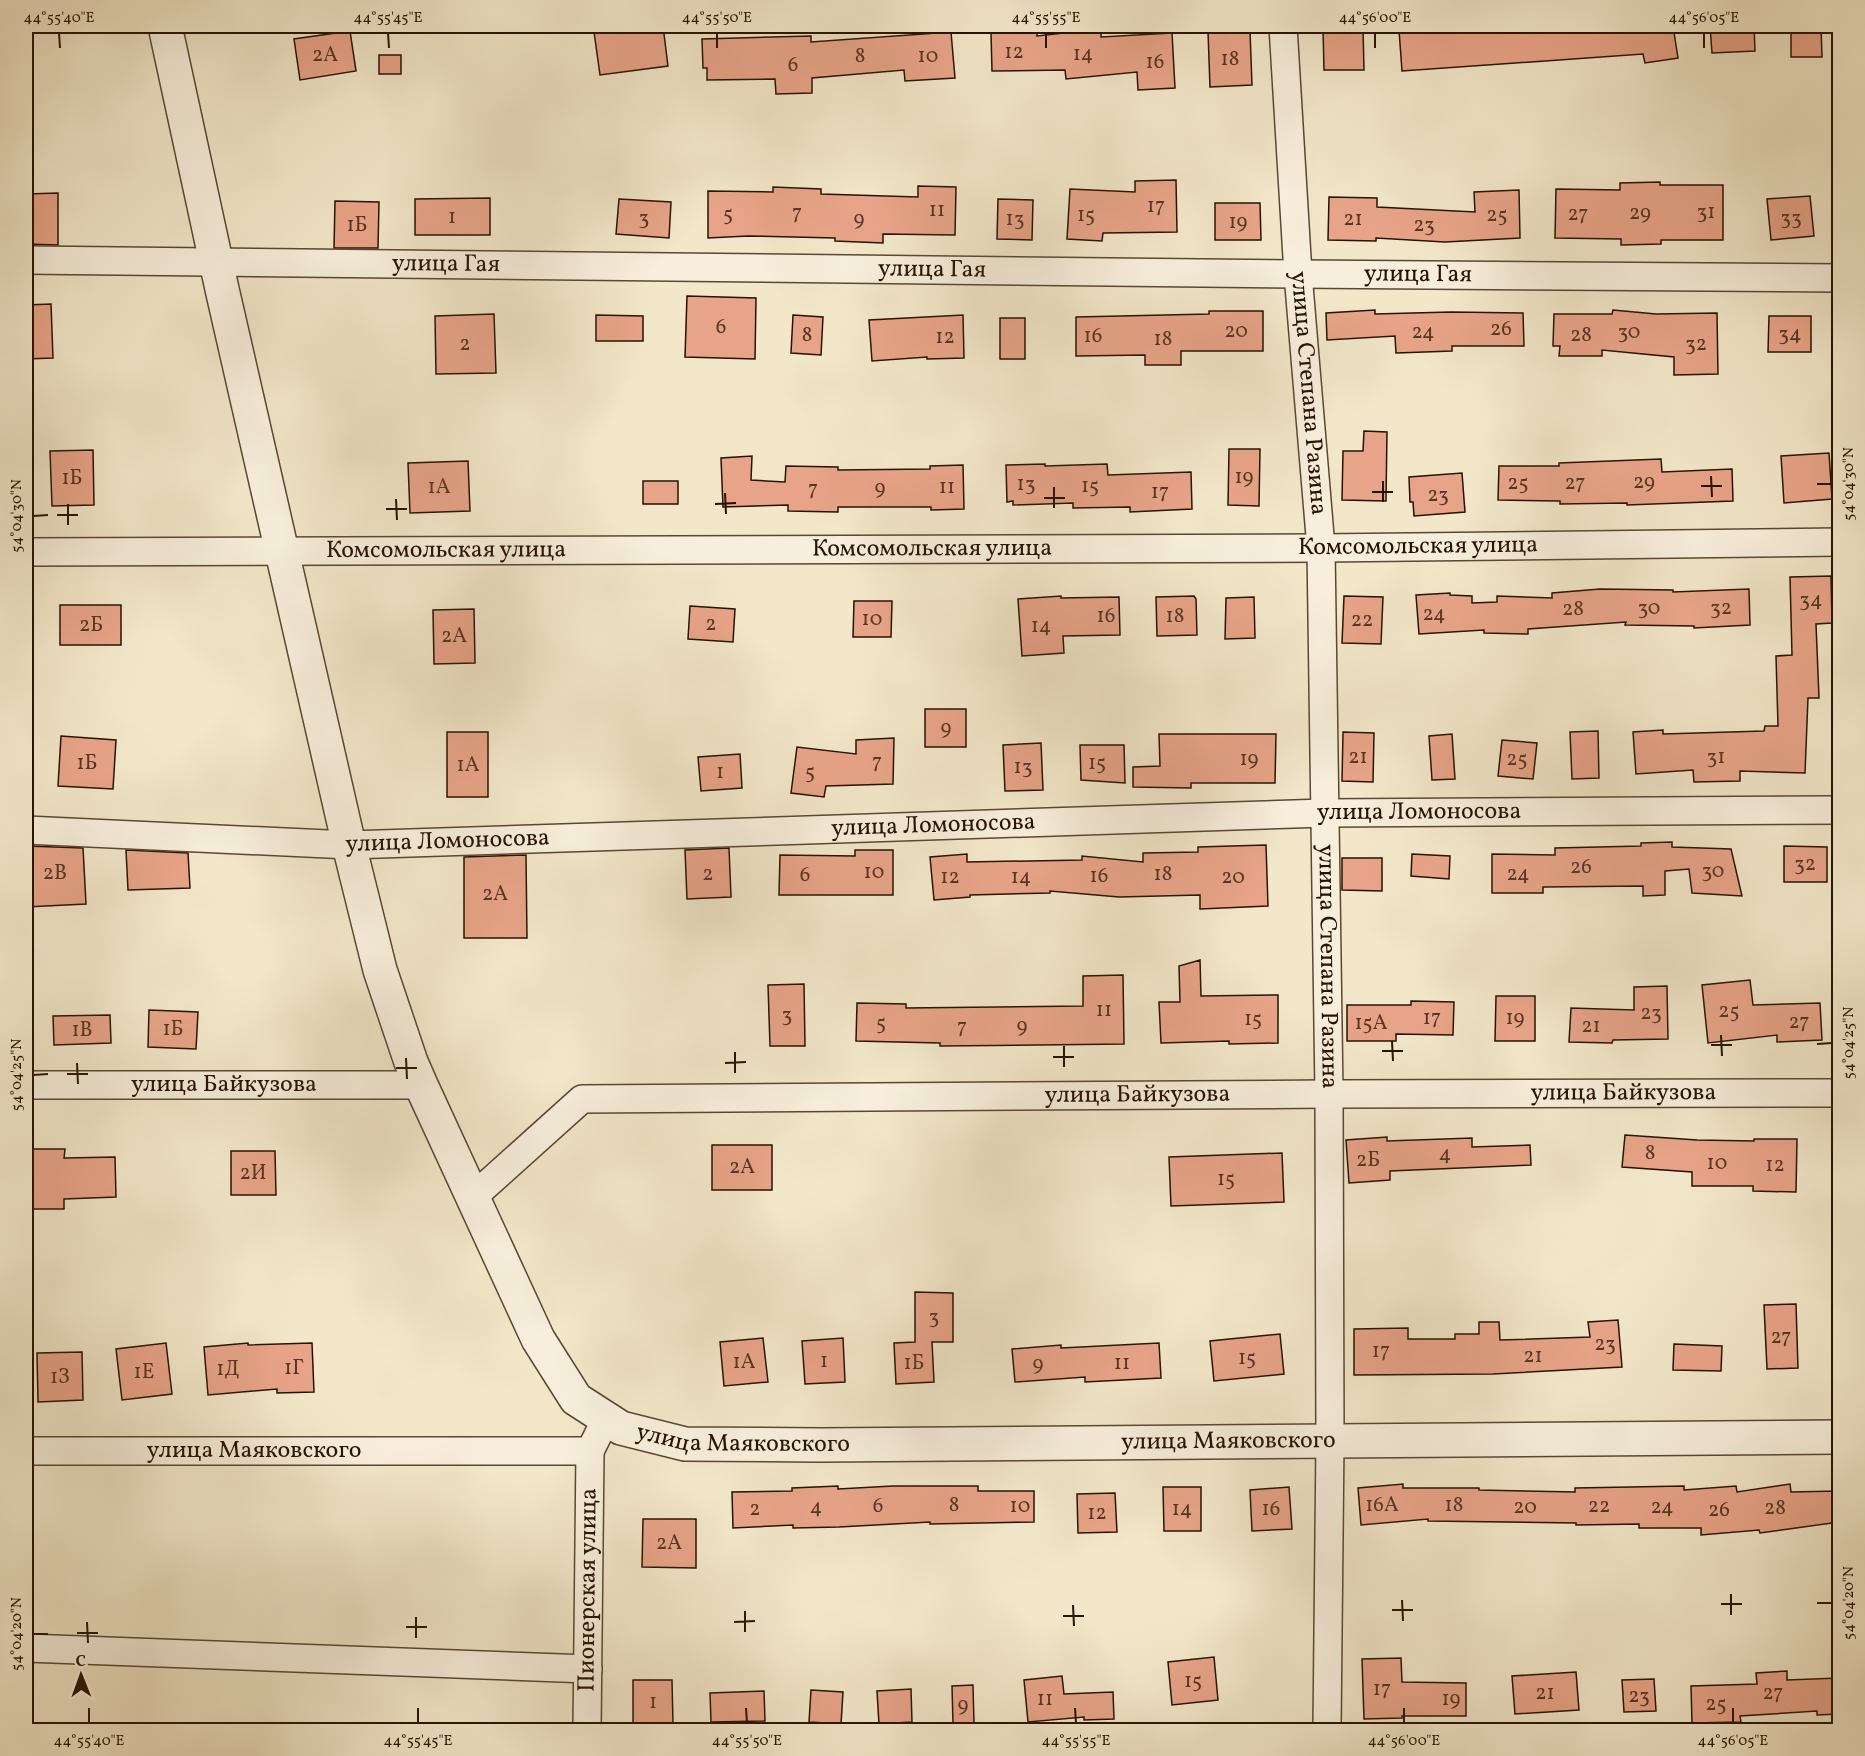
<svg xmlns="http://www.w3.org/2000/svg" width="1865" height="1756" font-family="Vollkorn,serif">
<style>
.building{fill:#e8a488;stroke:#271201;stroke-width:1.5}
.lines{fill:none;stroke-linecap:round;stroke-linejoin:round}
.minor-casing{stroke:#5a4733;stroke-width:30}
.tertiary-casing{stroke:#5a4733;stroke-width:36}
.minor{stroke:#f7efdc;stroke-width:27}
.tertiary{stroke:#f7efdc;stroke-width:33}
.ticks{fill:none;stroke:#271201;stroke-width:2}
.labels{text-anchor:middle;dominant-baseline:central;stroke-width:6;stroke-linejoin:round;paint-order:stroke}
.number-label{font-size:21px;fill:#573623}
.street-label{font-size:24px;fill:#271201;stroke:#f7efdc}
.neatline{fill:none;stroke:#271201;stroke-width:2}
.ticks-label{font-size:15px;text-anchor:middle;fill:#271201}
</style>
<rect width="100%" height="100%" fill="#f2e7c9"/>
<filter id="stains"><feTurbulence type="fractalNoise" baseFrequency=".00333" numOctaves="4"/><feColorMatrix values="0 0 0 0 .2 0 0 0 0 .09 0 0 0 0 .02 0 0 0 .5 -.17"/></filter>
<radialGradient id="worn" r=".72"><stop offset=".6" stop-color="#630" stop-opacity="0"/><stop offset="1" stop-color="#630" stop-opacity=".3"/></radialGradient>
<path class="building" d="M646 26H663L668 66 600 75 594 32Z
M1483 26H1673L1678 58 1645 63 1643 54 1402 71 1399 30Z
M1710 26H1754L1755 51 1712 53Z
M1791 26H1821L1822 57H1791Z
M1363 28 1364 70H1324L1323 29Z
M1101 29V37L1172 33 1175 88 1138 90 1137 72 1066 79 1065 70 992 71 991 33H1037V36Z
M350 31 356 71 300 80 294 39Z
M1250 31 1252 85 1210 87 1208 32Z
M951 32 955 78 905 81 904 70 812 78V93L776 94 775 79 707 80V68H703L702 39 811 36V42Z
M379 55H401V74H379Z
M1176 180 1177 232 1103 233 1102 241 1067 239 1070 189 1135 192V181Z
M1660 182V185H1723V240H1661V244L1621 245V239L1555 238 1556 189 1620 190V183Z
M918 186 956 187 955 235 883 234V243L835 241V238L748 236 708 238V191L773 192V187L821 189V194L918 197Z
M1519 190 1520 238 1445 242 1376 238V241L1328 240 1329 197 1377 198V207L1475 212 1474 192Z
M58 193V245L26 244V194Z
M1810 196 1814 236 1771 240 1767 199Z
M490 198V235H415V199Z
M619 199 671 202 669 238 616 234Z
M998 199 1033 200 1032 240 997 239Z
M335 201 379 202 378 248H334Z
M1215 203H1260L1261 240H1215Z
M687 296 756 298 755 359 685 357Z
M51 304 53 358 26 359V305Z
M1375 310V314L1451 312 1523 313 1524 346H1452V351L1396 353 1395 336 1327 340 1326 313Z
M1613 310 1656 314 1717 313 1718 374 1674 375V357L1602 350V356H1559L1560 346H1553L1554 314H1612Z
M1209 311H1263V351H1181V365H1145V355L1076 356V317L1209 314Z
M494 314 496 373 436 374 435 316Z
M596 315 643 316V341H596Z
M793 315 823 317 821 355 791 353Z
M963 315 964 358 927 359V357L872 361 869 320Z
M1769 316H1811V352H1768Z
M1000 318H1025V359H1000Z
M1364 431 1387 432 1386 501 1342 500 1343 451H1363Z
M1229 449H1260L1259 506 1228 505Z
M93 450 94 505 52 506 50 451Z
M1829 453 1832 499 1784 503 1781 456Z
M752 456 751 480 785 482 786 466 838 467V470L930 469V466L963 465 964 509 931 510V507H838V512L788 511V505L723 507 721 458Z
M1661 459 1662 472 1732 469 1733 501 1627 505V503L1560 504V501L1498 500 1499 466H1559V463Z
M468 461 470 511 410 513 408 463Z
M1045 464V466L1107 464 1108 475 1191 472 1192 509 1130 512V507L1073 508V503L1013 505V501L1007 502 1006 465Z
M1462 473 1465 512 1414 516 1413 502H1410L1409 477Z
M643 481H678V504H643Z
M1831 576 1832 623 1816 624 1819 698H1808L1805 773 1740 771V781L1694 782 1693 770 1636 774 1633 732 1663 730V734L1764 731 1765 726H1778L1776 656 1792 655 1790 577Z
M1600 589 1673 590V592L1749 589 1750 625 1694 628V626L1625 625 1626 622 1528 629V634L1484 633V630L1419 634 1416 595 1450 593V595L1472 596V603L1497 602V596L1552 598V593Z
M1061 596V598L1119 597 1120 635 1063 636 1064 653 1022 656 1018 599Z
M1194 596 1196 599 1197 635 1157 636 1156 597Z
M1344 596 1383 597 1381 644 1342 643Z
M1254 597 1255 638 1225 639 1226 598Z
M854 601H892L891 637H853Z
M60 605H121V645H60Z
M690 606 735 609 733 642 688 639Z
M474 609 475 663 434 664 433 610Z
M925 709H966V747H925Z
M1598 731 1599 778 1572 779 1570 732Z
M447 732H488V797H447Z
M1343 732 1374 733 1373 782 1342 781Z
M1159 734H1276L1275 783H1191V788L1133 787V767L1160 766Z
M1452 734 1455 779 1432 780 1429 736Z
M61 736 116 740 113 789 58 786Z
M894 738 893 784 826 786 824 797 791 793 797 747 856 754V740Z
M1502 740 1537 743 1533 779 1498 776Z
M1041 743 1043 790 1005 791 1003 745Z
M1080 745H1124L1125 783 1081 780Z
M740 754 742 788 701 791 698 757Z
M1672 842V847L1731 849 1742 896 1692 893 1689 869 1665 871V895L1643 896V886L1543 887V893H1492V854L1555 855V848L1641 846V843Z
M1266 845 1268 906 1200 909V895L1119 897 1050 891V893L970 895V897L934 900 930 857 967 854V862L1082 860V856L1143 862V853L1198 852V847Z
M26 846 83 848 86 904 26 907Z
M1784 846 1827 847V882H1784Z
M729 848 731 897 687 899 685 850Z
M126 850 188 853 190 888 128 890Z
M855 850H893V895H779L780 855 855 856Z
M1412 854 1450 856 1449 879 1411 876Z
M526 855 527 938H464V857Z
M1342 858H1382V891L1342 890Z
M1200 960 1201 996 1278 995V1043L1229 1044V1041L1161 1043 1159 1002H1180L1179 966Z
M1123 975 1124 1044 940 1046V1043L856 1041 857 1003 906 1004V1008L1083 1006V976Z
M1750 980 1753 1005 1820 1003 1822 1040 1777 1042V1035L1708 1043 1702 985Z
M804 984 805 1046H770L768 985Z
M1667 986 1668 1039 1613 1040 1612 1043 1569 1042 1571 1008 1634 1010V987Z
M1496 996H1535V1041H1495Z
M1411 1001 1454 1002 1453 1035 1396 1034V1041H1347V1005H1411Z
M149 1010 198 1012 196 1049 148 1047Z
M110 1015 111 1043 54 1045 53 1016Z
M1625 1135 1697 1140 1754 1141V1139H1797L1796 1192 1753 1191V1186H1692V1172L1622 1167Z
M1387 1137V1141L1472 1138V1147L1530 1145 1531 1165 1390 1171V1180L1349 1183 1346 1140Z
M712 1145H772V1190H712Z
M28 1149H65L64 1158 115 1157 116 1197 64 1199V1209H27Z
M231 1151H275L276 1195H231Z
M1282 1153 1284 1202 1171 1206 1169 1157Z
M915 1292 953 1293V1342H932L934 1382 896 1384 894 1343 915 1342Z
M1796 1304 1798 1368 1767 1369 1764 1305Z
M1618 1320 1622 1367 1493 1374 1354 1375V1329L1408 1328V1339H1455V1334H1479V1322H1499L1500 1340 1590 1337 1588 1322Z
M1280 1334 1284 1374 1214 1381 1210 1341Z
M763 1338 768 1382 724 1386 720 1342Z
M843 1338 845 1382 805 1384 802 1341Z
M166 1343 172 1394 122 1400 116 1349Z
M248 1343V1345L312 1343 314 1392 277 1393V1389L208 1395 204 1347Z
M1159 1343 1161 1378 1085 1382V1377L1015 1382 1012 1349 1061 1345V1348Z
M1674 1344 1722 1346 1721 1371 1673 1370Z
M82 1352 83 1400 38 1402 37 1353Z
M1403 1484V1488H1479V1490L1575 1492V1488L1684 1486V1490L1736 1486 1737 1492 1790 1484 1791 1492 1839 1491V1522L1760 1533 1759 1530 1701 1535V1528H1639V1524L1576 1525V1523L1428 1521V1519L1361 1525 1358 1488Z
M838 1486V1489L893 1486H978V1491H1034V1522L930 1524V1522L839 1527 793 1528V1525L733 1528 732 1492 792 1491V1488Z
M1163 1487H1201V1531H1164Z
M1289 1487 1292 1529 1252 1531 1250 1490Z
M1115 1493 1117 1532 1078 1533 1077 1494Z
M643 1519H696V1568L642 1567Z
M1214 1657 1218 1700 1172 1705 1168 1662Z
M1401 1658 1402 1682 1466 1683V1716H1402V1718L1364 1719 1362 1659Z
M1787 1671V1680L1839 1678V1714L1817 1715V1711L1740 1716 1741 1722 1692 1723 1691 1686 1757 1684 1756 1673Z
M1576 1672 1579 1710 1515 1714 1512 1676Z
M1062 1676 1064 1694 1113 1692 1114 1719 1084 1720V1717L1028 1722 1024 1680Z
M1654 1679 1656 1711 1624 1712 1622 1680Z
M633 1680H672L673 1724 633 1725Z
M973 1685 974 1723 953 1724 952 1686Z
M911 1689 912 1722 879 1724 877 1691Z
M811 1690 843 1692 841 1724 809 1722Z
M764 1691 765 1721 711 1722 710 1693Z"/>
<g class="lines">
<defs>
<g id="minor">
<path id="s1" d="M1283 26 1298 274 1321 548 1329 1094 1330 1440 1327 1730"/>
<path id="s2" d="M26 260 1298 274 1840 278"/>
<path id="s3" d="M26 552 1321 548 1840 542"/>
<path id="s4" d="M26 830 349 845 1325 813 1840 810"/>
<path id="s5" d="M26 1085H421"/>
<path id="s6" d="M473 1197 582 1099 1329 1094 1840 1093"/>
<path id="s7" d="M26 1451H590L606 1419"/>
<path d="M26 1648 588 1669"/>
<path id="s8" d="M587 1730 590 1451"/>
</g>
<g id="tertiary">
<path id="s9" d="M165 26 222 289 349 845 380 970 411 1062 421 1085 538 1339 576 1399 621 1428 685 1444 821 1445 1840 1437"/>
</g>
</defs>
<use href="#minor" class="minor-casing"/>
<use href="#tertiary" class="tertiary-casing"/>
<use href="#minor" class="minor"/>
<use href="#tertiary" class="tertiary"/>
</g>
<path class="ticks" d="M59 33 60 48M388 33 389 48M717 33V48M1046 33V48M1375 33V48M1704 33V48M1711 476 1712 497M1383 481V502M1817 484H1832M1701 486H1722M1054 487V508M1372 492H1393M725 493 726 514M1044 498H1065M396 499 397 520M68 504V525M715 504 736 503M386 509H407M57 515H78M33 516 48 515M1721 1035 1722 1056M1392 1041 1393 1061M1817 1044 1832 1043M1711 1045H1732M1064 1046V1067M1382 1051H1403M735 1052V1073M1053 1057H1074M406 1058 407 1079M77 1063 78 1084M725 1063 746 1062M396 1068H417M67 1074H88M33 1075 48 1074M1731 1594V1615M1402 1600 1403 1621M1817 1603H1832M1721 1604H1742M1073 1605 1074 1626M1392 1610H1413M745 1611V1632M1063 1616H1084M416 1617V1638M87 1622 88 1643M734 1622 755 1621M406 1627H427M77 1633H98M33 1634H48M89 1708V1723M418 1708V1723M746 1708 747 1723M1075 1708 1076 1723M1404 1708V1723M1733 1708V1723"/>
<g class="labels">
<g class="number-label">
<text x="1014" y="52">12</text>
<text x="1083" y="54">14</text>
<text x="325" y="55">2А</text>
<text x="860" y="56">8</text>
<text x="928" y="56">10</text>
<text x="1230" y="59">18</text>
<text x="1155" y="62">16</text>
<text x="793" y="65">6</text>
<text x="1156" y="206">17</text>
<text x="937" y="210">11</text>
<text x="1706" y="212">31</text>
<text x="797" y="213">7</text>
<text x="1640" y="213">29</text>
<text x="728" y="214">5</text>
<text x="1578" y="214">27</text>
<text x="1086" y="215">15</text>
<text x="1497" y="215">25</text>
<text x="452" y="217">1</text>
<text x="644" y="218">3</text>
<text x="1791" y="218">33</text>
<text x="859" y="219">9</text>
<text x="1015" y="219">13</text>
<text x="1353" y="219">21</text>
<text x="1238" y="222">19</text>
<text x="357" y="225">1Б</text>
<text x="1424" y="225">23</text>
<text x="721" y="327">6</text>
<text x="1501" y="329">26</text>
<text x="1236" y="331">20</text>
<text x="1423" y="332">24</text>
<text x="1629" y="332">30</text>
<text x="1790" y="334">34</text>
<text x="807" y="335">8</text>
<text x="1581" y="335">28</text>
<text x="1093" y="336">16</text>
<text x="945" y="337">12</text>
<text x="1163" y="339">18</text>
<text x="465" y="344">2</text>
<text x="1696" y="344">32</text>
<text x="1244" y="477">19</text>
<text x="72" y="478">1Б</text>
<text x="1644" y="482">29</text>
<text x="1518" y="483">25</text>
<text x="1575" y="483">27</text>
<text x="1026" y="484">13</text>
<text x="1090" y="486">15</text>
<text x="439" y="487">1А</text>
<text x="947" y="487">11</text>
<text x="880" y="488">9</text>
<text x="813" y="489">7</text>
<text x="1160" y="492">17</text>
<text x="1438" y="495">23</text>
<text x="1811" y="600">34</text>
<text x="1649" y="608">30</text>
<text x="1721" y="608">32</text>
<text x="1573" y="609">28</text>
<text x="1434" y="614">24</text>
<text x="1106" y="616">16</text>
<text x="1175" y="616">18</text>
<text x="872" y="619">10</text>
<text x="1362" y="620">22</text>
<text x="711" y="624">2</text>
<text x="91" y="625">2Б</text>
<text x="1041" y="626">14</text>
<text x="454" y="636">2А</text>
<text x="946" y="728">9</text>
<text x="1358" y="757">21</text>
<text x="1716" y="757">31</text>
<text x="1249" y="759">19</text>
<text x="1517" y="759">25</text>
<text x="877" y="762">7</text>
<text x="87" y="763">1Б</text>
<text x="1097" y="763">15</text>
<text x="468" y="765">1А</text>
<text x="1023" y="767">13</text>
<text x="720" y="772">1</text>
<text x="810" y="772">5</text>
<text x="1805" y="864">32</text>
<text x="1581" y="867">26</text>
<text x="1713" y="871">30</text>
<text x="874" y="872">10</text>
<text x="55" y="873">2В</text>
<text x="708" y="874">2</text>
<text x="1163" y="874">18</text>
<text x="1518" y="874">24</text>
<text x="805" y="875">6</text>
<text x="1099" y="876">16</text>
<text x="950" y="877">12</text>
<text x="1021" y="877">14</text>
<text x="1233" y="877">20</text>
<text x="495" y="894">2А</text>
<text x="1104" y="1010">11</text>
<text x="1729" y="1011">25</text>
<text x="1651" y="1013">23</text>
<text x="787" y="1015">3</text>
<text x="1432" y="1018">17</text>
<text x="1515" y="1018">19</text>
<text x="1253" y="1019">15</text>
<text x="1799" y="1022">27</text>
<text x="881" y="1023">5</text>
<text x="1371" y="1023">15А</text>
<text x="1022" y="1026">9</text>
<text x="1591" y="1026">21</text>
<text x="962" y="1027">7</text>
<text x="173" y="1029">1Б</text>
<text x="82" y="1030">1В</text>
<text x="1650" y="1153">8</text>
<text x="1445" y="1154">4</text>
<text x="1368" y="1160">2Б</text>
<text x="1717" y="1163">10</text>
<text x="1775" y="1165">12</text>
<text x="742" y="1167">2А</text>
<text x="253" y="1173">2И</text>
<text x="1226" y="1179">15</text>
<text x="934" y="1317">3</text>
<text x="1781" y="1337">27</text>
<text x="1605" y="1344">23</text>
<text x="1381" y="1351">17</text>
<text x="1533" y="1356">21</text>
<text x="1247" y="1358">15</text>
<text x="824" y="1361">1</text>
<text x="744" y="1362">1А</text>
<text x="914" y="1363">1Б</text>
<text x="1122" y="1363">11</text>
<text x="1038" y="1364">9</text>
<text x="294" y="1368">1Г</text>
<text x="228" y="1369">1Д</text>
<text x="144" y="1372">1Е</text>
<text x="60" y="1377">1З</text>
<text x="954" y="1505">8</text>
<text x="1382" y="1505">16А</text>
<text x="1454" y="1505">18</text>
<text x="878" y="1506">6</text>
<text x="1020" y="1506">10</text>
<text x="1599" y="1506">22</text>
<text x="816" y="1507">4</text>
<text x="1525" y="1507">20</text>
<text x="1662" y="1507">24</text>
<text x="1775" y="1508">28</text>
<text x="755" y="1509">2</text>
<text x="1182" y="1509">14</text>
<text x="1271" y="1509">16</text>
<text x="1719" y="1510">26</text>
<text x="1097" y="1513">12</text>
<text x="669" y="1543">2А</text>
<text x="1193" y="1681">15</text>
<text x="1382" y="1689">17</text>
<text x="1545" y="1693">21</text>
<text x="1773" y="1693">27</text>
<text x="1639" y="1696">23</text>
<text x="1045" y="1699">11</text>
<text x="1451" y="1699">19</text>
<text x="653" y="1702">1</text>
<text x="1716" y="1704">25</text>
<text x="963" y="1705">9</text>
</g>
<g class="street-label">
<text stroke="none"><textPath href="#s2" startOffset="420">улица Гая</textPath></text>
<text stroke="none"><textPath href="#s2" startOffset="906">улица Гая</textPath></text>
<text stroke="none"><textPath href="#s2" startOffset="1392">улица Гая</textPath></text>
<text stroke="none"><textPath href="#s1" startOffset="368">улица Степана Разина</textPath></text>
<text stroke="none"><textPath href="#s3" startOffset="1392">Комсомольская улица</textPath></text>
<text stroke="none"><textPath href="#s3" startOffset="906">Комсомольская улица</textPath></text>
<text stroke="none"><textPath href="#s3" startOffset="420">Комсомольская улица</textPath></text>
<text stroke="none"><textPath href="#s4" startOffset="1394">улица Ломоносова</textPath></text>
<text stroke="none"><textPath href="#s4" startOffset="908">улица Ломоносова</textPath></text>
<text stroke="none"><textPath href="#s4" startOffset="422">улица Ломоносова</textPath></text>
<text stroke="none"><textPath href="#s1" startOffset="942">улица Степана Разина</textPath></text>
<text stroke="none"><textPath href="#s5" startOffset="198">улица Байкузова</textPath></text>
<text stroke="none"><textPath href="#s6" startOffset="1188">улица Байкузова</textPath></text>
<text stroke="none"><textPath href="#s6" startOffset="702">улица Байкузова</textPath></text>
<text stroke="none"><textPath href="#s9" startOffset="1618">улица Маяковского</textPath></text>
<text stroke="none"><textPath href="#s9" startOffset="2104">улица Маяковского</textPath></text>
<text stroke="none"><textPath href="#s7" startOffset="228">улица Маяковского</textPath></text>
<text stroke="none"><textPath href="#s8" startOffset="140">Пионерская улица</textPath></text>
</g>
</g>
<rect width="1865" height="1756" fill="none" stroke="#f2e7c9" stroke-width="66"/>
<g transform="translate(81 1675) rotate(359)" stroke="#f7efdc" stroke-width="4.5" paint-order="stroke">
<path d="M0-4.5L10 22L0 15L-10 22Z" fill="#271201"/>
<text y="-9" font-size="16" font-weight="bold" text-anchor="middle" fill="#271201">С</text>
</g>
<rect x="33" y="33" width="1799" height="1690" class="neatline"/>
<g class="ticks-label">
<text x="59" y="22">44°55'40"E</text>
<text x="388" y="22">44°55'45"E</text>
<text x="717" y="22">44°55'50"E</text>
<text x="1046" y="22">44°55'55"E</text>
<text x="1375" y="22">44°56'00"E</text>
<text x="1704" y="22">44°56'05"E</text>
<text transform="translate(1848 484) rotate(-90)" y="5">54°04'30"N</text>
<text transform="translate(16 516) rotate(-90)" y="5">54°04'30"N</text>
<text transform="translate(1848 1043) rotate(-90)" y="5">54°04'25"N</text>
<text transform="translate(16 1075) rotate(-90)" y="5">54°04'25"N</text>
<text transform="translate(1848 1603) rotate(-90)" y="5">54°04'20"N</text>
<text transform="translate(16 1634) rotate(-90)" y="5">54°04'20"N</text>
<text x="89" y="1745">44°55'40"E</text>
<text x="418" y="1745">44°55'45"E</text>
<text x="747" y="1745">44°55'50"E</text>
<text x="1076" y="1745">44°55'55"E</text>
<text x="1404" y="1745">44°56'00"E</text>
<text x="1733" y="1745">44°56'05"E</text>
</g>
<rect width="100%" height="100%" filter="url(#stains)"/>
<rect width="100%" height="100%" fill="url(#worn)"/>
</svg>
